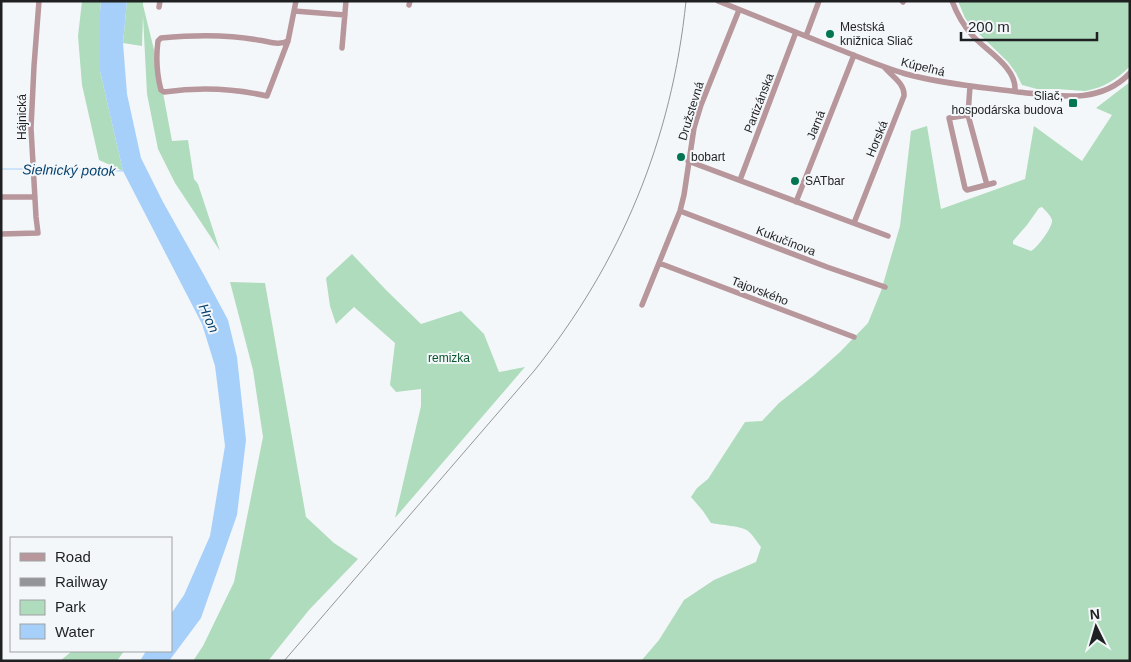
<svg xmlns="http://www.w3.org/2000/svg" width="1131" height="662" font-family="Helvetica,sans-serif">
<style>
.green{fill:#afdcbc;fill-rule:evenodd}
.water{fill:#a6d0f9}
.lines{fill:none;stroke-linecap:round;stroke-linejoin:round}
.stream{stroke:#a6d0f9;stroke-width:1}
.minor{stroke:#b8979c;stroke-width:5.5}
.rail{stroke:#939597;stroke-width:1}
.poi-dot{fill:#027651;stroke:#f4f7fa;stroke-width:2}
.labels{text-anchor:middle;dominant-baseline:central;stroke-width:4;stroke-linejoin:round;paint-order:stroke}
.poi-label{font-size:12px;fill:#1f2021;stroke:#f4f7fa;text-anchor:start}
.street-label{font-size:12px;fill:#1f2021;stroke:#f4f7fa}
.park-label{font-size:12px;fill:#09562e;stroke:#f4f7fa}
.water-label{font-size:14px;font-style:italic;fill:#054270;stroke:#f4f7fa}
</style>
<rect width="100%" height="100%" fill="#f4f7fa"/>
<path class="green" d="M82 1H101L100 12V71L123 171 99 160 82 85 78 36Z
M127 1H143V5L158 66 172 141 188 140 194 179 198 184 220 251 175 183 158 149 147 94 143 16 142 46 123 43Z
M958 1H1130V66C1118 79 1103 88 1085 91L1056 89H1037L1022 85 1016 73 1008 62 972 27 965 18Z
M1130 82V661H641L659 640 684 600 714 580 756 562 761 547C757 542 753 535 748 531 742 526 720 525 711 523L703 511 691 497 697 488 708 479 745 422 762 421 779 403 813 376 840 352 868 323 881 291 900 226 911 131 927 126 941 209 1025 179 1034 126 1082 161 1112 115 1096 108ZM1042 207C1046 211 1051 216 1052 220 1053 227 1037 248 1031 251L1013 244V241L1027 225 1039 208Z
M352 254 386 290 421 324 461 311 484 334 499 372 525 367 395 518 421 406V389L396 392 390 385 395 343 354 307 336 324 330 306 326 278Z
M230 282 265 283 306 517 334 543 358 559 309 610 268 661H193L203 646 234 582 263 437 253 370Z
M72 651H124L117 661H60Z"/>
<path class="water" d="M101 1H127L123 43 127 94 141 158 163 202 204 275 228 320 237 357 246 440 237 515 201 618 169 661H140L146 651H171V614L184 595 210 536 225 446 215 366 202 324 123 171 100 71V12Z"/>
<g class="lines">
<path class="stream" d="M1 169H30
M34 169 123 171"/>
<path class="minor" d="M718 1C755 16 791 30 828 45 854 55 879 66 906 74 943 84 981 87 1018 92 1057 96 1100 105 1130 73
M902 1 903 2
M952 1C957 14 963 25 972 35 986 51 1017 67 1015 91
M409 5 410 1
M159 7 160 1
M294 11 345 15
M806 36 819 1
M288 41C278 46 268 41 258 40 225 34 194 35 161 38L158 41C156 56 157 75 161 90L164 92C199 87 232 88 267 96L288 41 296 1
M342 48 346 1
M970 86 968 115 987 185
M968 115 949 118 965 188 967 190 994 183
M688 161 888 236
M740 180 796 32
M1 197H35
M796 202 854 55
M680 211 827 267 885 287
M854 223 904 96C905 84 893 77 885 68
M1 234 38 233 36 217 31 128 34 66 39 1
M659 263 854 337
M642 305 680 211 684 195 694 128 701 105 739 10"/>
<path class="rail" d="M284 661 534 371C621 263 672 139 686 1"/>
</g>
<g class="poi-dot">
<circle cx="830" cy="34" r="5"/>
<rect x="1068" y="98" width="10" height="10" rx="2.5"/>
<circle cx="681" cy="157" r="5"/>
<circle cx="795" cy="181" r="5"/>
</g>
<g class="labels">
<g class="poi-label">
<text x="840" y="27">Mestská<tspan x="840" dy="14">knižnica Sliač</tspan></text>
<text x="1063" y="96" text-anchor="end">Sliač,<tspan x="1063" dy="14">hospodárska budova</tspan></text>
<text x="691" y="157">bobart</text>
<text x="805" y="181">SATbar</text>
</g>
<g class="street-label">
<text transform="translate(923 67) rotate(14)">Kúpeľná</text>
<text transform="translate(759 103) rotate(-69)">Partizánska</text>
<text transform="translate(691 111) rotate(-73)">Družstevná</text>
<text transform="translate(22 117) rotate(-90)">Hájnická</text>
<text transform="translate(816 125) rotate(-68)">Jarná</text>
<text transform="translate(877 139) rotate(-68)">Horská</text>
<text transform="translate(786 241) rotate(21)">Kukučínova</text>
<text transform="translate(760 291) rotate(21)">Tajovského</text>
</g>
<g class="park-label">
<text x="449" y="358">remizka</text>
</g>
<g class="water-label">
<text transform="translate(69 170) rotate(1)">Sielnický potok</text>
<text transform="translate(209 318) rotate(66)">Hron</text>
</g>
</g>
<rect width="1131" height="662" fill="none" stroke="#1f2021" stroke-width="5"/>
<rect x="10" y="537" width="162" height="115" fill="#f4f7fa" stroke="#9fa1a3"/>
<rect x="20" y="553" width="25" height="8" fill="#b8979c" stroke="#9fa1a3"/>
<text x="55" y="562" font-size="15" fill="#1f2021">Road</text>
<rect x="20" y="578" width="25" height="8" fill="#939597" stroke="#9fa1a3"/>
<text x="55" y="587" font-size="15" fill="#1f2021">Railway</text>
<rect x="20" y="600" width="25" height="15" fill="#afdcbc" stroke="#9fa1a3"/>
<text x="55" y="612" font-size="15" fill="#1f2021">Park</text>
<rect x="20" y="624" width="25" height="15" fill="#a6d0f9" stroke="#9fa1a3"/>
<text x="55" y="637" font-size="15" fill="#1f2021">Water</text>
<g transform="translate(1096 627) rotate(355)" stroke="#f4f7fa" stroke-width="4" paint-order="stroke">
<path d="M0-4L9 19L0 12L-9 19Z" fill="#1f2021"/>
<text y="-8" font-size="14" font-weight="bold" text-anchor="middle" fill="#1f2021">N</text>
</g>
<path d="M961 32v8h136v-8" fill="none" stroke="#1f2021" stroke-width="2.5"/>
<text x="968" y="32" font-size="15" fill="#1f2021" stroke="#f4f7fa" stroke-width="4" paint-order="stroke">200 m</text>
</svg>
